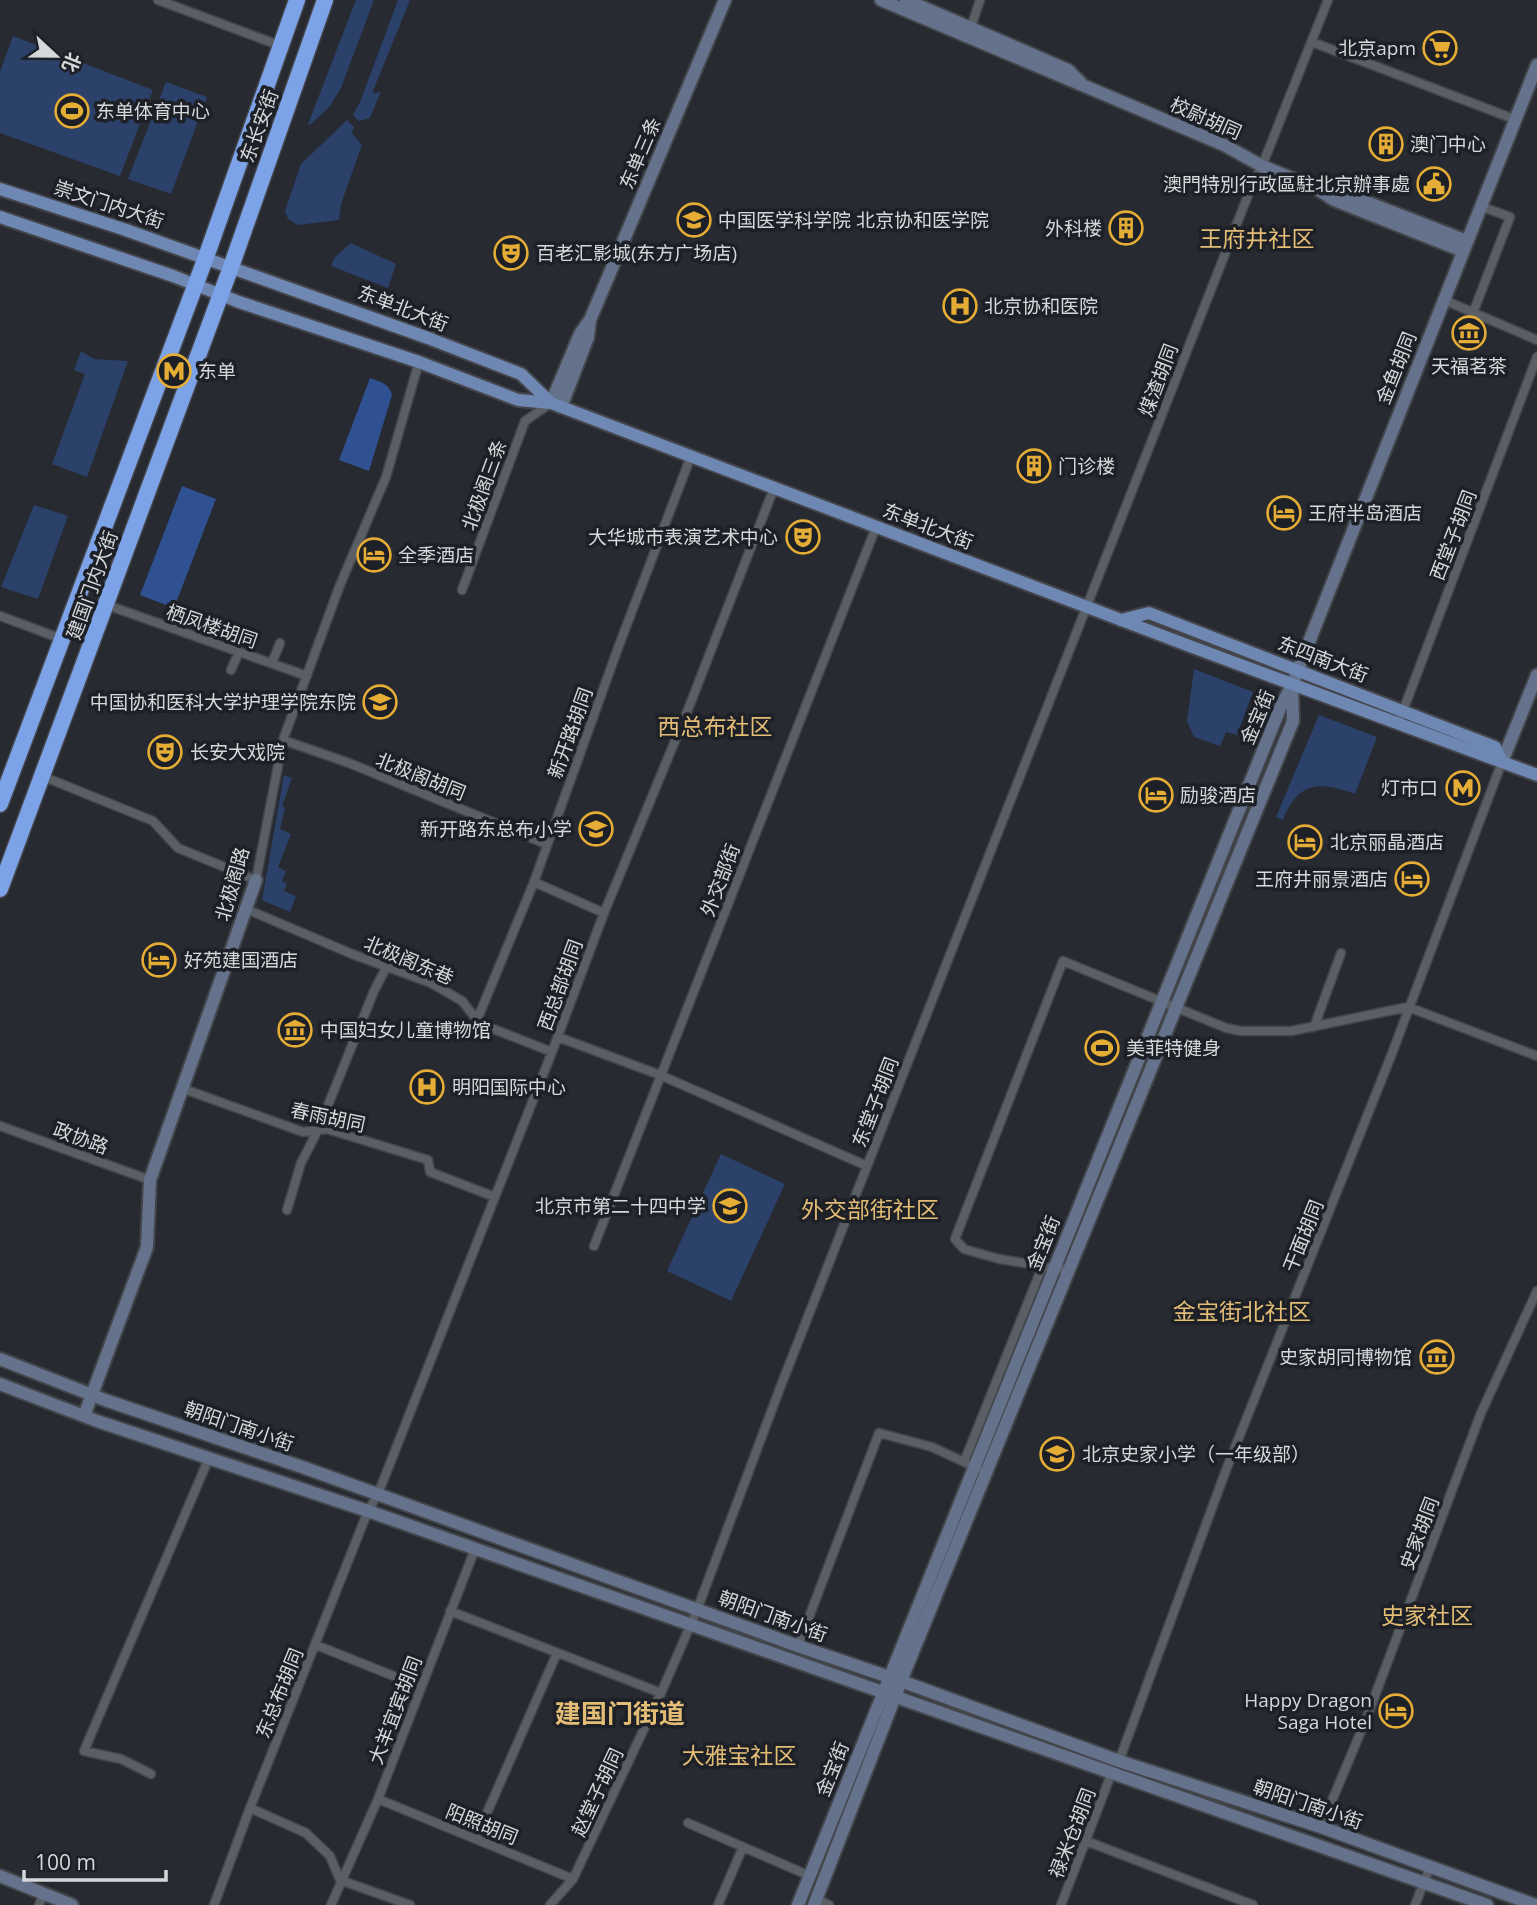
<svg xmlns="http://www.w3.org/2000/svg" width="1537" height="1905" font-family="'Open Sans','Noto Sans SC',sans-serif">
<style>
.green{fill:#2b4169}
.forest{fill:#2f5192}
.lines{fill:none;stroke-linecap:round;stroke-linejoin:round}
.street-casing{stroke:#43454b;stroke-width:11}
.secondary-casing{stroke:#43454b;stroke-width:16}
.primary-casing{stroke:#43454b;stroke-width:16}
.highway-casing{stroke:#43454b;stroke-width:19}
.street{stroke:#5a5e65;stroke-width:8}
.secondary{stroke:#64728c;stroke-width:12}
.primary{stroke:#6e87b3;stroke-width:12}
.highway{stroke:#7ca2e7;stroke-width:16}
.labels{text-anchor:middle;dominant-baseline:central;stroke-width:7;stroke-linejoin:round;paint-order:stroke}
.poi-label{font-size:19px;fill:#d5d8db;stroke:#1d2026;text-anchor:start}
.street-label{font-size:19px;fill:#d5d8db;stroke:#1d2026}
.quarter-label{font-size:23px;fill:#e3bc75;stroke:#1d2026}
.district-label{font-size:26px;font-weight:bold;fill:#e3bc75;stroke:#1d2026}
</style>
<rect width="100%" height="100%" fill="#272a30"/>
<path class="green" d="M356 0H374L341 88 330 106 310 125 308 124Z
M398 0H410L373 91 375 94 381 91 370 118 359 121 353 115 360 102Z
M13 36 153 90 120 176 0 133V72Z
M166 82 207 97 171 194 128 179Z
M347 120 354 127 352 133 362 145 341 204 339 220 298 225 288 219 285 211 301 164Z
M351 243 396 264 388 288 331 266 335 257Z
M81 351 94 359 128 361 87 477 52 464 85 374 74 370Z
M34 505 68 516 38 599 1 587Z
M1194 669 1253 692 1237 735 1226 732 1220 746 1194 737 1187 721Z
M1319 715 1377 737 1355 794C1320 781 1298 781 1283 820L1276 817Z
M284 775 292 778 282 806 285 808 280 829 291 834 278 867 286 871 282 881 287 884 284 891 296 896 290 912 262 900Z
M721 1154 785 1184 731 1301 667 1271Z"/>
<path class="forest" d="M370 378C379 381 390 384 392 395L369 471 339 460Z
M182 486 216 499 174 608 140 595Z"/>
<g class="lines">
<defs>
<path id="street" d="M158 0 281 46
M970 30 980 0
M1312 42 1514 119
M1444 300 1537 340
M1473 313 1510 217 1480 206
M462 590 525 421 551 403
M107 605 307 676
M0 616 62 639
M272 663 280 643
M231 670 239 652
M1398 724 1537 357
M283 740 349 763 546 844
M42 776 153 821 178 848 256 880 283 740 340 585 386 477 419 362
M534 882 604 913
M246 909 352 954 431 983 462 1001 477 1020 491 1028 552 1052
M477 1020 534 882 618 648 691 456
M1314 1027 1341 953
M558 1037 660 1075 867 1166
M184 1089 303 1132 327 1129 428 1160 430 1172 495 1197
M0 1126 150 1180
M287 1210 301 1163 318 1130 374 991 387 966
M594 1246 876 527
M1068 1270 999 1259 964 1249 955 1239 1063 961 1226 1028 1241 1031H1291L1408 1007 1537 1056
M964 1462 1043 1265
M450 1611 661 1693
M316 1645 421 1687
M798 1646 879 1433 932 1447 979 1469
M1119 1761 1226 1470 1391 1056 1502 762
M151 1774 121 1759 84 1751 209 1458
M378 1799 573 1879
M250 1808 306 1833 330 1856 340 1880 410 1905
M688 1823 810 1876
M1321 1827 1367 1717 1481 1413 1537 1291
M476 1838 557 1653
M1086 1841 1253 1905
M816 1899 829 1905
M39 1905 44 1894
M214 1905 250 1808 368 1511 378 1494 552 1052 604 913 689 707 774 488
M331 1905 378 1799 475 1549
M550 1905 573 1879 661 1693 697 1610 780 1388 1254 180 1262 166 1328 0
M718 1905 743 1847
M1061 1905 1112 1772
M1415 1905 1430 1867"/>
<path id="secondary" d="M881 0 1224 145 1262 166 1306 184 1338 191 1467 241
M906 0 1068 70 1081 83
M1319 190 1334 200 1463 251
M551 403 580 334 590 320
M561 407 588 337 590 320 725 0
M1502 762 1537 675
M0 1359 105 1400 305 1468 798 1646 901 1681 1119 1761 1321 1827 1535 1905
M0 1384 97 1421 368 1511 1487 1905
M84 1416 147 1247 150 1180 256 880
M0 1876 72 1905
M798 1905 1281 706 1292 685 1537 65
M814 1905 901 1681 1293 721 1292 686"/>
<path id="primary" d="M0 189 123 229 428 338 521 374 551 403
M0 217 173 276 239 302 419 362 518 400 551 403 1187 645 1537 775
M1121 620 1149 613 1495 747 1502 762"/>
<path id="highway" d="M0 804 206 257 297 0
M0 889 231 267 325 0"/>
</defs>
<use href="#street" class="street-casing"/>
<use href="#secondary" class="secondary-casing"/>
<use href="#primary" class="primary-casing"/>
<use href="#highway" class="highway-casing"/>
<use href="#street" class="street"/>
<use href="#secondary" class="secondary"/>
<use href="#primary" class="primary"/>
<use href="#highway" class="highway"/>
</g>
<defs>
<symbol id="supermarket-ring" viewBox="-11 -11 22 22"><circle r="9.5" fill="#1d2026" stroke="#e5ad35" stroke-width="1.5"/><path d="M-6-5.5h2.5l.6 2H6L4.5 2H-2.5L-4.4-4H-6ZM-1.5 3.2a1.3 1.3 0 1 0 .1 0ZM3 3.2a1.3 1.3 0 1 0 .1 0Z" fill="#e5ad35"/></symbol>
<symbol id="stadium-ring" viewBox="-11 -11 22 22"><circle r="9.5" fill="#1d2026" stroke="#e5ad35" stroke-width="1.5"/><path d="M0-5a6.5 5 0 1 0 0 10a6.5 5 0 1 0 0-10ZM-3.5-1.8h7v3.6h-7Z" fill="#e5ad35"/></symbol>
<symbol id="building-ring" viewBox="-11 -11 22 22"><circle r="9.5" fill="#1d2026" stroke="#e5ad35" stroke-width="1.5"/><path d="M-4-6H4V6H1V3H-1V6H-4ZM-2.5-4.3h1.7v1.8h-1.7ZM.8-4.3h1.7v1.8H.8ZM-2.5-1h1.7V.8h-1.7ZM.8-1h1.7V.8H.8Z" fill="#e5ad35"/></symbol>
<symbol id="civic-ring" viewBox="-11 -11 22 22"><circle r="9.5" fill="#1d2026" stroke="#e5ad35" stroke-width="1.5"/><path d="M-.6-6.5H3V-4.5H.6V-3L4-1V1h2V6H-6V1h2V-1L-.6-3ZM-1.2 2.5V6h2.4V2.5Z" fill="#e5ad35"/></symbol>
<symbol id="university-ring" viewBox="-11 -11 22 22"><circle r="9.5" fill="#1d2026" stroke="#e5ad35" stroke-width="1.5"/><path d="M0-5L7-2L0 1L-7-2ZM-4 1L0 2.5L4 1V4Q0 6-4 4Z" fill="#e5ad35"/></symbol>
<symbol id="theatre-ring" viewBox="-11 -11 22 22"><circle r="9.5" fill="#1d2026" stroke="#e5ad35" stroke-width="1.5"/><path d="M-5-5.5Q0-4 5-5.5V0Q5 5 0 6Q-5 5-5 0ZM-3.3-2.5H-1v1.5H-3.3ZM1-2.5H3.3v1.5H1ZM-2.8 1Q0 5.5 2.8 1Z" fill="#e5ad35"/></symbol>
<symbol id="hospital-ring" viewBox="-11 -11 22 22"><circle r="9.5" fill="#1d2026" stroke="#e5ad35" stroke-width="1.5"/><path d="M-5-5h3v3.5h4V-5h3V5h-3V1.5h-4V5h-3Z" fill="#e5ad35"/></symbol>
<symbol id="museum-ring" viewBox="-11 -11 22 22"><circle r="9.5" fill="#1d2026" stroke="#e5ad35" stroke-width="1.5"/><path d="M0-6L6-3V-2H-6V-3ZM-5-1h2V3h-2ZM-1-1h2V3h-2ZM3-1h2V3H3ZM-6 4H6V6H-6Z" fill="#e5ad35"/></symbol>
<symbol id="metro-ring" viewBox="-11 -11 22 22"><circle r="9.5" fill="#1d2026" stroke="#e5ad35" stroke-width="1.5"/><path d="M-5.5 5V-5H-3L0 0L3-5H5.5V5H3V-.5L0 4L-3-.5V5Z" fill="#e5ad35"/></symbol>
<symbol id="hotel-ring" viewBox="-11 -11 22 22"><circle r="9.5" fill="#1d2026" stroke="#e5ad35" stroke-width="1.5"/><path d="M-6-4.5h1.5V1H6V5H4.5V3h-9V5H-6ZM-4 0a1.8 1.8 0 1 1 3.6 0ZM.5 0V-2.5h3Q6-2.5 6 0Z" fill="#e5ad35"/></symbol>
<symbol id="school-ring" viewBox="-11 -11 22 22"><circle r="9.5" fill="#1d2026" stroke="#e5ad35" stroke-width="1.5"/><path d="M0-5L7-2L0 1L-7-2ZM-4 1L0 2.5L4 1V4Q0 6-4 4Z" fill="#e5ad35"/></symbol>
</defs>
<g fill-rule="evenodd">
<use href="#supermarket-ring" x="1421" y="29" width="38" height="38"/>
<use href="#stadium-ring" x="53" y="92" width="38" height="38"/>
<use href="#building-ring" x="1367" y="125" width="38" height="38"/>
<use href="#civic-ring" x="1415" y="165" width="38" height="38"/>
<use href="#university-ring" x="675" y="201" width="38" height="38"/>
<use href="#building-ring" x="1107" y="209" width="38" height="38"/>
<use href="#theatre-ring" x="492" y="234" width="38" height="38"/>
<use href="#hospital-ring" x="941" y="287" width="38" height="38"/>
<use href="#museum-ring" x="1450" y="314" width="38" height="38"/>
<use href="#metro-ring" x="155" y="352" width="38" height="38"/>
<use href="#building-ring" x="1015" y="447" width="38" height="38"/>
<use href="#hotel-ring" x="1265" y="494" width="38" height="38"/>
<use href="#theatre-ring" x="784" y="518" width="38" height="38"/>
<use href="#hotel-ring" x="355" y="536" width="38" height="38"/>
<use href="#university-ring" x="361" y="683" width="38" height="38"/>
<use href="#theatre-ring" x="146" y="733" width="38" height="38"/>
<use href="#metro-ring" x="1444" y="769" width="38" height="38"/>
<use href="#hotel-ring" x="1137" y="776" width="38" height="38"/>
<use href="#school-ring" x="577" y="810" width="38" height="38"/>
<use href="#hotel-ring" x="1286" y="823" width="38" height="38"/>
<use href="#hotel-ring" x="1393" y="860" width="38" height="38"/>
<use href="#hotel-ring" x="140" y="941" width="38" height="38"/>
<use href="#museum-ring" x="276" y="1011" width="38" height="38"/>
<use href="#stadium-ring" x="1083" y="1029" width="38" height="38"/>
<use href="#hospital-ring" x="408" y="1068" width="38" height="38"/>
<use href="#school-ring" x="711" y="1187" width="38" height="38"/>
<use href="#museum-ring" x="1418" y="1338" width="38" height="38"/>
<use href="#school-ring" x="1038" y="1435" width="38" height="38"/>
<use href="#hotel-ring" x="1377" y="1692" width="38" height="38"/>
</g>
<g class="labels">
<g class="poi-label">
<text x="1416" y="48" text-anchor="end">北京apm</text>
<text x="96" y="111">东单体育中心</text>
<text x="1410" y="144">澳门中心</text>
<text x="1410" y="184" text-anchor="end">澳門特別行政區駐北京辦事處</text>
<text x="718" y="220">中国医学科学院 北京协和医学院</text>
<text x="1102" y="228" text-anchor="end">外科楼</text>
<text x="536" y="253">百老汇影城(东方广场店)</text>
<text x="984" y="306">北京协和医院</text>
<text x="1469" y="366" text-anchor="middle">天福茗茶</text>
<text x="198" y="371">东单</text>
<text x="1058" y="466">门诊楼</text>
<text x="1308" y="513">王府半岛酒店</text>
<text x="778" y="537" text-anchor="end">大华城市表演艺术中心</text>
<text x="398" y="555">全季酒店</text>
<text x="356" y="702" text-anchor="end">中国协和医科大学护理学院东院</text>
<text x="190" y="752">长安大戏院</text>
<text x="1438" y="788" text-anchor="end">灯市口</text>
<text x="1180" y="795">励骏酒店</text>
<text x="572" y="829" text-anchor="end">新开路东总布小学</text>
<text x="1330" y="842">北京丽晶酒店</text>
<text x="1388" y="879" text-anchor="end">王府井丽景酒店</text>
<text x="184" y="960">好苑建国酒店</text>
<text x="320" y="1030">中国妇女儿童博物馆</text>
<text x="1126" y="1048">美菲特健身</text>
<text x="452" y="1087">明阳国际中心</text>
<text x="706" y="1206" text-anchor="end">北京市第二十四中学</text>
<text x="1412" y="1357" text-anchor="end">史家胡同博物馆</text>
<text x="1082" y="1454">北京史家小学（一年级部）</text>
<text x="1372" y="1700" text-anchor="end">Happy Dragon<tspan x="1372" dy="22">Saga Hotel</tspan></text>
</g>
<g class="street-label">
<text transform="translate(1206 118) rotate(24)">校尉胡同</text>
<text transform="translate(259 126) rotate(-70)">东长安街</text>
<text transform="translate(640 153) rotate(-67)">东单三条</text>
<text transform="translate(109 204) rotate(18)">崇文门内大街</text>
<text transform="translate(403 308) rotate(21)">东单北大街</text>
<text transform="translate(1396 368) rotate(-68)">金鱼胡同</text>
<text transform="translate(1158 380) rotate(-69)">煤渣胡同</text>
<text transform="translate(484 485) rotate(-70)">北极阁三条</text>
<text transform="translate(928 526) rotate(21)">东单北大街</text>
<text transform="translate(1453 535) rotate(-69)">西堂子胡同</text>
<text transform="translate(92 585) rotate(-70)">建国门内大街</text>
<text transform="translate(212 626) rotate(19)">栖凤楼胡同</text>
<text transform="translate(1323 659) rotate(21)">东四南大街</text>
<text transform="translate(1257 717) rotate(-67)">金宝街</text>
<text transform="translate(570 733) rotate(-70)">新开路胡同</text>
<text transform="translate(421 776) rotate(22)">北极阁胡同</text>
<text transform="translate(720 880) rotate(-69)">外交部街</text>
<text transform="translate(232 884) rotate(-74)">北极阁路</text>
<text transform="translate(409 960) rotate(23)">北极阁东巷</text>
<text transform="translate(560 985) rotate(-70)">西总部胡同</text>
<text transform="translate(875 1102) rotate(-69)">东堂子胡同</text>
<text transform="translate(328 1117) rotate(12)">春雨胡同</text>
<text transform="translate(81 1138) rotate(20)">政协路</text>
<text transform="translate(1303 1236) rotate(-68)">干面胡同</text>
<text transform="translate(1043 1243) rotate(-68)">金宝街</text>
<text transform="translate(239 1426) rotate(19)">朝阳门南小街</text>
<text transform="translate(1419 1533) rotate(-69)">史家胡同</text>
<text transform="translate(773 1616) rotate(20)">朝阳门南小街</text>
<text transform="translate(279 1693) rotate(-68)">东总布胡同</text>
<text transform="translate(395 1710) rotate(-69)">大羊宜宾胡同</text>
<text transform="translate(832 1769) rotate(-68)">金宝街</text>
<text transform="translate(597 1792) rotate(-65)">赵堂子胡同</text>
<text transform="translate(1308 1804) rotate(19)">朝阳门南小街</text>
<text transform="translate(482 1824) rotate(22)">阳照胡同</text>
<text transform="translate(1072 1833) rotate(-69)">禄米仓胡同</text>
</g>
<g class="quarter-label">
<text x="1257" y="238">王府井社区</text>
<text x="715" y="726">西总布社区</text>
<text x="870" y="1209">外交部街社区</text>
<text x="1242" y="1311">金宝街北社区</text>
<text x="1427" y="1615">史家社区</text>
<text x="739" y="1755">大雅宝社区</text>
</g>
<g class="district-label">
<text x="620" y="1713">建国门街道</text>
</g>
</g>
<g transform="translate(56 56) rotate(112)" stroke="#1d2026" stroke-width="5" paint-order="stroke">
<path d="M0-5L12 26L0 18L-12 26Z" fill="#d5d8db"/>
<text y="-10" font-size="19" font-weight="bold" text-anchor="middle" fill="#d5d8db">北</text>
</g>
<path d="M24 1870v10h142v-10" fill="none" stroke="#d5d8db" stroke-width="3.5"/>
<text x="35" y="1870" font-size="21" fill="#d5d8db" stroke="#1d2026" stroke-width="5" paint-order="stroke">100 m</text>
</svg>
